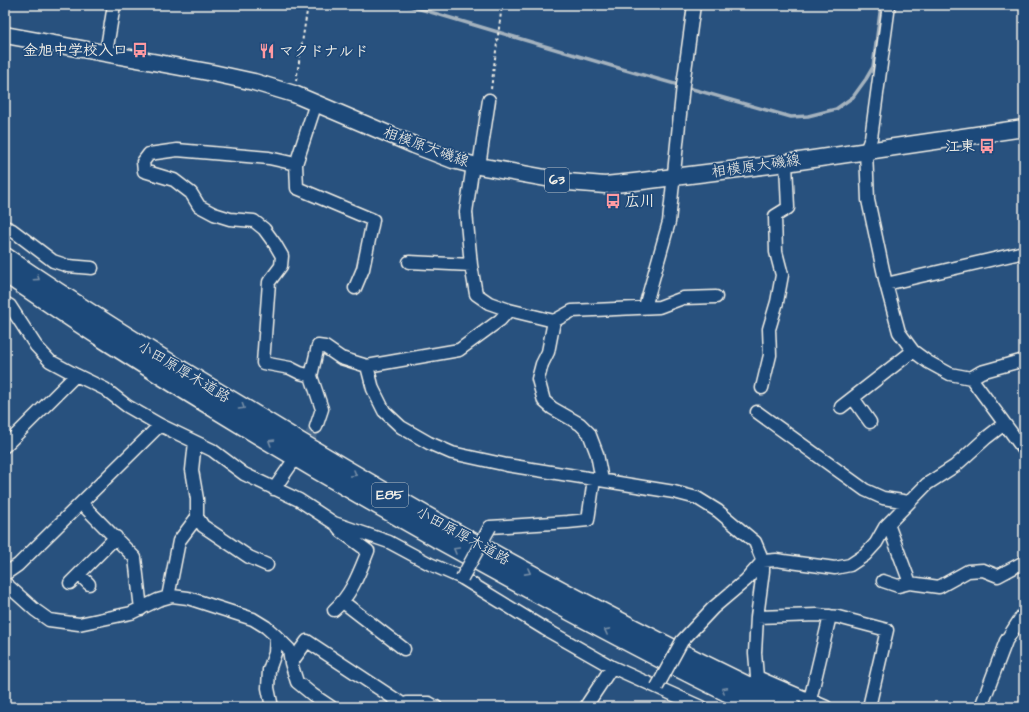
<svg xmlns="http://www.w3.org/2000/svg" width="1029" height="712" font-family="'Architects Daughter','Klee One',sans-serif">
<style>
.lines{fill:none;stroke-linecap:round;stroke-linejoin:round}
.stream{stroke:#a4b2be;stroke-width:3.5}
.minor-tunnel{stroke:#47698e;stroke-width:12;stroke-dasharray:12 6;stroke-linecap:butt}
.minor-casing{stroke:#f4f1e8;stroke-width:15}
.major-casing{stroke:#f4f1e8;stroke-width:19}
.highway-casing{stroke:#f4f1e8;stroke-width:21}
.path{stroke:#f4f1e8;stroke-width:2;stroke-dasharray:3 3;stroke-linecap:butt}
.minor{stroke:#1f4a7a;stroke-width:12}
.major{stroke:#1f4a7a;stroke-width:16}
.highway{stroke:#1f4a7a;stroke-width:18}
.minor-bridge-casing{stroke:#f4f1e8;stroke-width:15;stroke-linecap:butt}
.minor-bridge{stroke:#1f4a7a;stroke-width:12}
.oneway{stroke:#748da6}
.labels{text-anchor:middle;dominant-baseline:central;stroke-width:3.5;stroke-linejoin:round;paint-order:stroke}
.shield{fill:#1f4a7a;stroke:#b4bfc7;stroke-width:1}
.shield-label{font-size:14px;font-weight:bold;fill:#f4f1e8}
.poi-label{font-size:15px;font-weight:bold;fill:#f4f1e8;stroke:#1f4a7a;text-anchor:end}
.street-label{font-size:15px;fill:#f4f1e8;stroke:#1f4a7a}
</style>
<rect width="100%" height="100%" fill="#28517e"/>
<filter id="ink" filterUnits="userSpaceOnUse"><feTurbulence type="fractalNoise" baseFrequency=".025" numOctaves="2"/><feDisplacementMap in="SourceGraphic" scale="8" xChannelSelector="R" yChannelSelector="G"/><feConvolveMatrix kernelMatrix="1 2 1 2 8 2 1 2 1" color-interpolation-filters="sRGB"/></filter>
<g filter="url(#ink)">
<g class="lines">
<path class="stream" d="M407 5 622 69 791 117 808 116 836 109 853 97 866 79 873 67 881 5"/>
<path class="minor-tunnel" d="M301 451 316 427"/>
<defs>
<path id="minor" d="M889 5 871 138 866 151 868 200 886 284 899 332 913 351 928 362 950 374 971 378 981 372 1024 360
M106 53 114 5
M316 103 296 164 297 188 373 220 363 269 355 288
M296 164 269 158 177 150 149 154 143 162 144 171 174 180 191 193 199 206 214 214 230 219 254 221 264 229 275 244 282 256 281 266 269 282 263 363 290 368 300 373 311 376
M473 165 466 212 471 265 476 294 489 303 509 310 554 321 572 311 659 307 683 298 716 297
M479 166 489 100
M5 227 12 230 53 261 68 266 92 268
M409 262 471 265
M886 284 1024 252
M5 303 10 306 36 346 50 361 76 375 105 389 127 406 160 425 212 450 244 474 299 500 334 523 389 542 430 564 462 578 545 629 612 667 701 707
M645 307 669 222 683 85 694 5
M554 321 548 352 542 364 538 379 544 401 552 408 580 424 589 433 597 454 602 480
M367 366 373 389 384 411 401 427 429 443 452 453 507 465 674 492 697 498 718 511 755 542 763 561V571L757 617 755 653 757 677 826 707
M971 378 1024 450
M762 388 770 355 769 329 777 302 782 275 776 252 775 216 788 208 786 163
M853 398 870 422
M841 407 913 351
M757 412 865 490 883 498 909 502
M316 427 322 409 311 376 318 346 325 347 341 358 367 366 459 350 500 320 509 310
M195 442 192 470 197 499V517L203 526 249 557 267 565
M5 446 76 375
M274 489 292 463
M81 503 135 558 141 609
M888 524 910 583 939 587 968 571 983 570 998 576 1024 562
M490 527 568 522 588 520 594 479
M5 574 18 565 160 425
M79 574 89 584
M883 581 898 586 910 583
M5 583 35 610 49 620 79 624 131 613 158 600 172 596 188 598 253 619 266 627 276 636 275 653 269 670 268 688 272 707
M70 583 116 537
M168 597 179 541 197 517
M343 602 404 649
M334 610C352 594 359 573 368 551L342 532 338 527
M757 617 817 615 838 617 887 630 869 707
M276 636 289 649 291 663 297 682 313 695 331 707
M682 641 713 608 746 580 763 561 776 560 835 568 850 565 865 555 876 543 885 527 927 484 955 466 986 438 1004 424
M291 663 307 641 404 705
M810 700 830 616
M399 707 407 703H429L436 707
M586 707 588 703 612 667
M981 707 1006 641 1024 613"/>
<path id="major" d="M5 35 208 72 254 82 294 94 414 145 453 160 473 165 568 182 605 185 634 182 786 163 1024 128"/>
<path id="highway" d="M5 257C84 311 165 361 247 410 423 518 604 618 791 707
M5 273C39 296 72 319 107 341 246 430 388 513 533 591 607 631 682 671 758 707"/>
</defs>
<use href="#minor" class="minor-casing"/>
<use href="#major" class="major-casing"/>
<use href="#highway" class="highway-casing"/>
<path class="path" d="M296 81 308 5
M491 89 502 5"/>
<use href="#minor" class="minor"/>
<use href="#major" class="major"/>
<use href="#highway" class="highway"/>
<defs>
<path id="minor-bridge" d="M462 578 490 527
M657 687 682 641"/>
</defs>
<use href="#minor-bridge" class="minor-bridge-casing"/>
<use href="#minor-bridge" class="minor-bridge"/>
</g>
<defs><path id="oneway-chevron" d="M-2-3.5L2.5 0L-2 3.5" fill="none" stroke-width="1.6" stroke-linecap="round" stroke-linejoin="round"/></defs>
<g class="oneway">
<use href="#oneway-chevron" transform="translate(37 278) rotate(34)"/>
<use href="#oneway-chevron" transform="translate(242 407) rotate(31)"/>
<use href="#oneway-chevron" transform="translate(271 442) rotate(-148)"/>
<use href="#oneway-chevron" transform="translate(354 474) rotate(30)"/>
<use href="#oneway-chevron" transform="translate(456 550) rotate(-150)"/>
<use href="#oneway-chevron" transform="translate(528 572) rotate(28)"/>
<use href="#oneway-chevron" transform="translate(607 631) rotate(-152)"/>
<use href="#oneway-chevron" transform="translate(724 690) rotate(-153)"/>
</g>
</g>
<defs>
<symbol id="bus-bare" viewBox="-9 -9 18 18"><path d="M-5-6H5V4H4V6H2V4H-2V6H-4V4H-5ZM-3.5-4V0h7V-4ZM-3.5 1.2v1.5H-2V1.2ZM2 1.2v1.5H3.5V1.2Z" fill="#ff9aa2" stroke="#1f4a7a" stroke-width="2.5" paint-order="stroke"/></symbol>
<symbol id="restaurant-bare" viewBox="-9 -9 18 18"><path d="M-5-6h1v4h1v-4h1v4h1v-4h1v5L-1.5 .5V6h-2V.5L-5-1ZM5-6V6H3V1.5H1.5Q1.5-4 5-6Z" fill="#ff9aa2" stroke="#1f4a7a" stroke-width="2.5" paint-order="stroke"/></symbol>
</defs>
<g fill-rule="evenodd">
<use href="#bus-bare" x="129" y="39" width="22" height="22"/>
<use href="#restaurant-bare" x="256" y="40" width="22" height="22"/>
<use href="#bus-bare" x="976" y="135" width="22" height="22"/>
<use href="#bus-bare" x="602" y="190" width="22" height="22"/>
</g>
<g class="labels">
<g class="shield">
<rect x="545" y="168" width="24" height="24" rx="3"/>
<rect x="372" y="483" width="36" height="24" rx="3"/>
</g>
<g class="shield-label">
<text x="557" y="180">63</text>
<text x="390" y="495">E85</text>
</g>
<g class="poi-label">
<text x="128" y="50">金旭中学校入口</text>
<text x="279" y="51" text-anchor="start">マクドナルド</text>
<text x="975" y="146">江東</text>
<text x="625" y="201" text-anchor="start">広川</text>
</g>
<g class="street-label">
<text transform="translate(426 147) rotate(20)">相模原大磯線</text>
<text transform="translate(756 166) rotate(-8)">相模原大磯線</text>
<text transform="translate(184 372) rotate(31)">小田原厚木道路</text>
<text transform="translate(463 536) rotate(29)">小田原厚木道路</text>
</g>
</g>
<rect width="1029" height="712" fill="none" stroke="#1f4a7a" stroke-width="20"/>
<rect x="10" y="10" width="1009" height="692" fill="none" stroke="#f4f1e8" stroke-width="1.5" filter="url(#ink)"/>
</svg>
